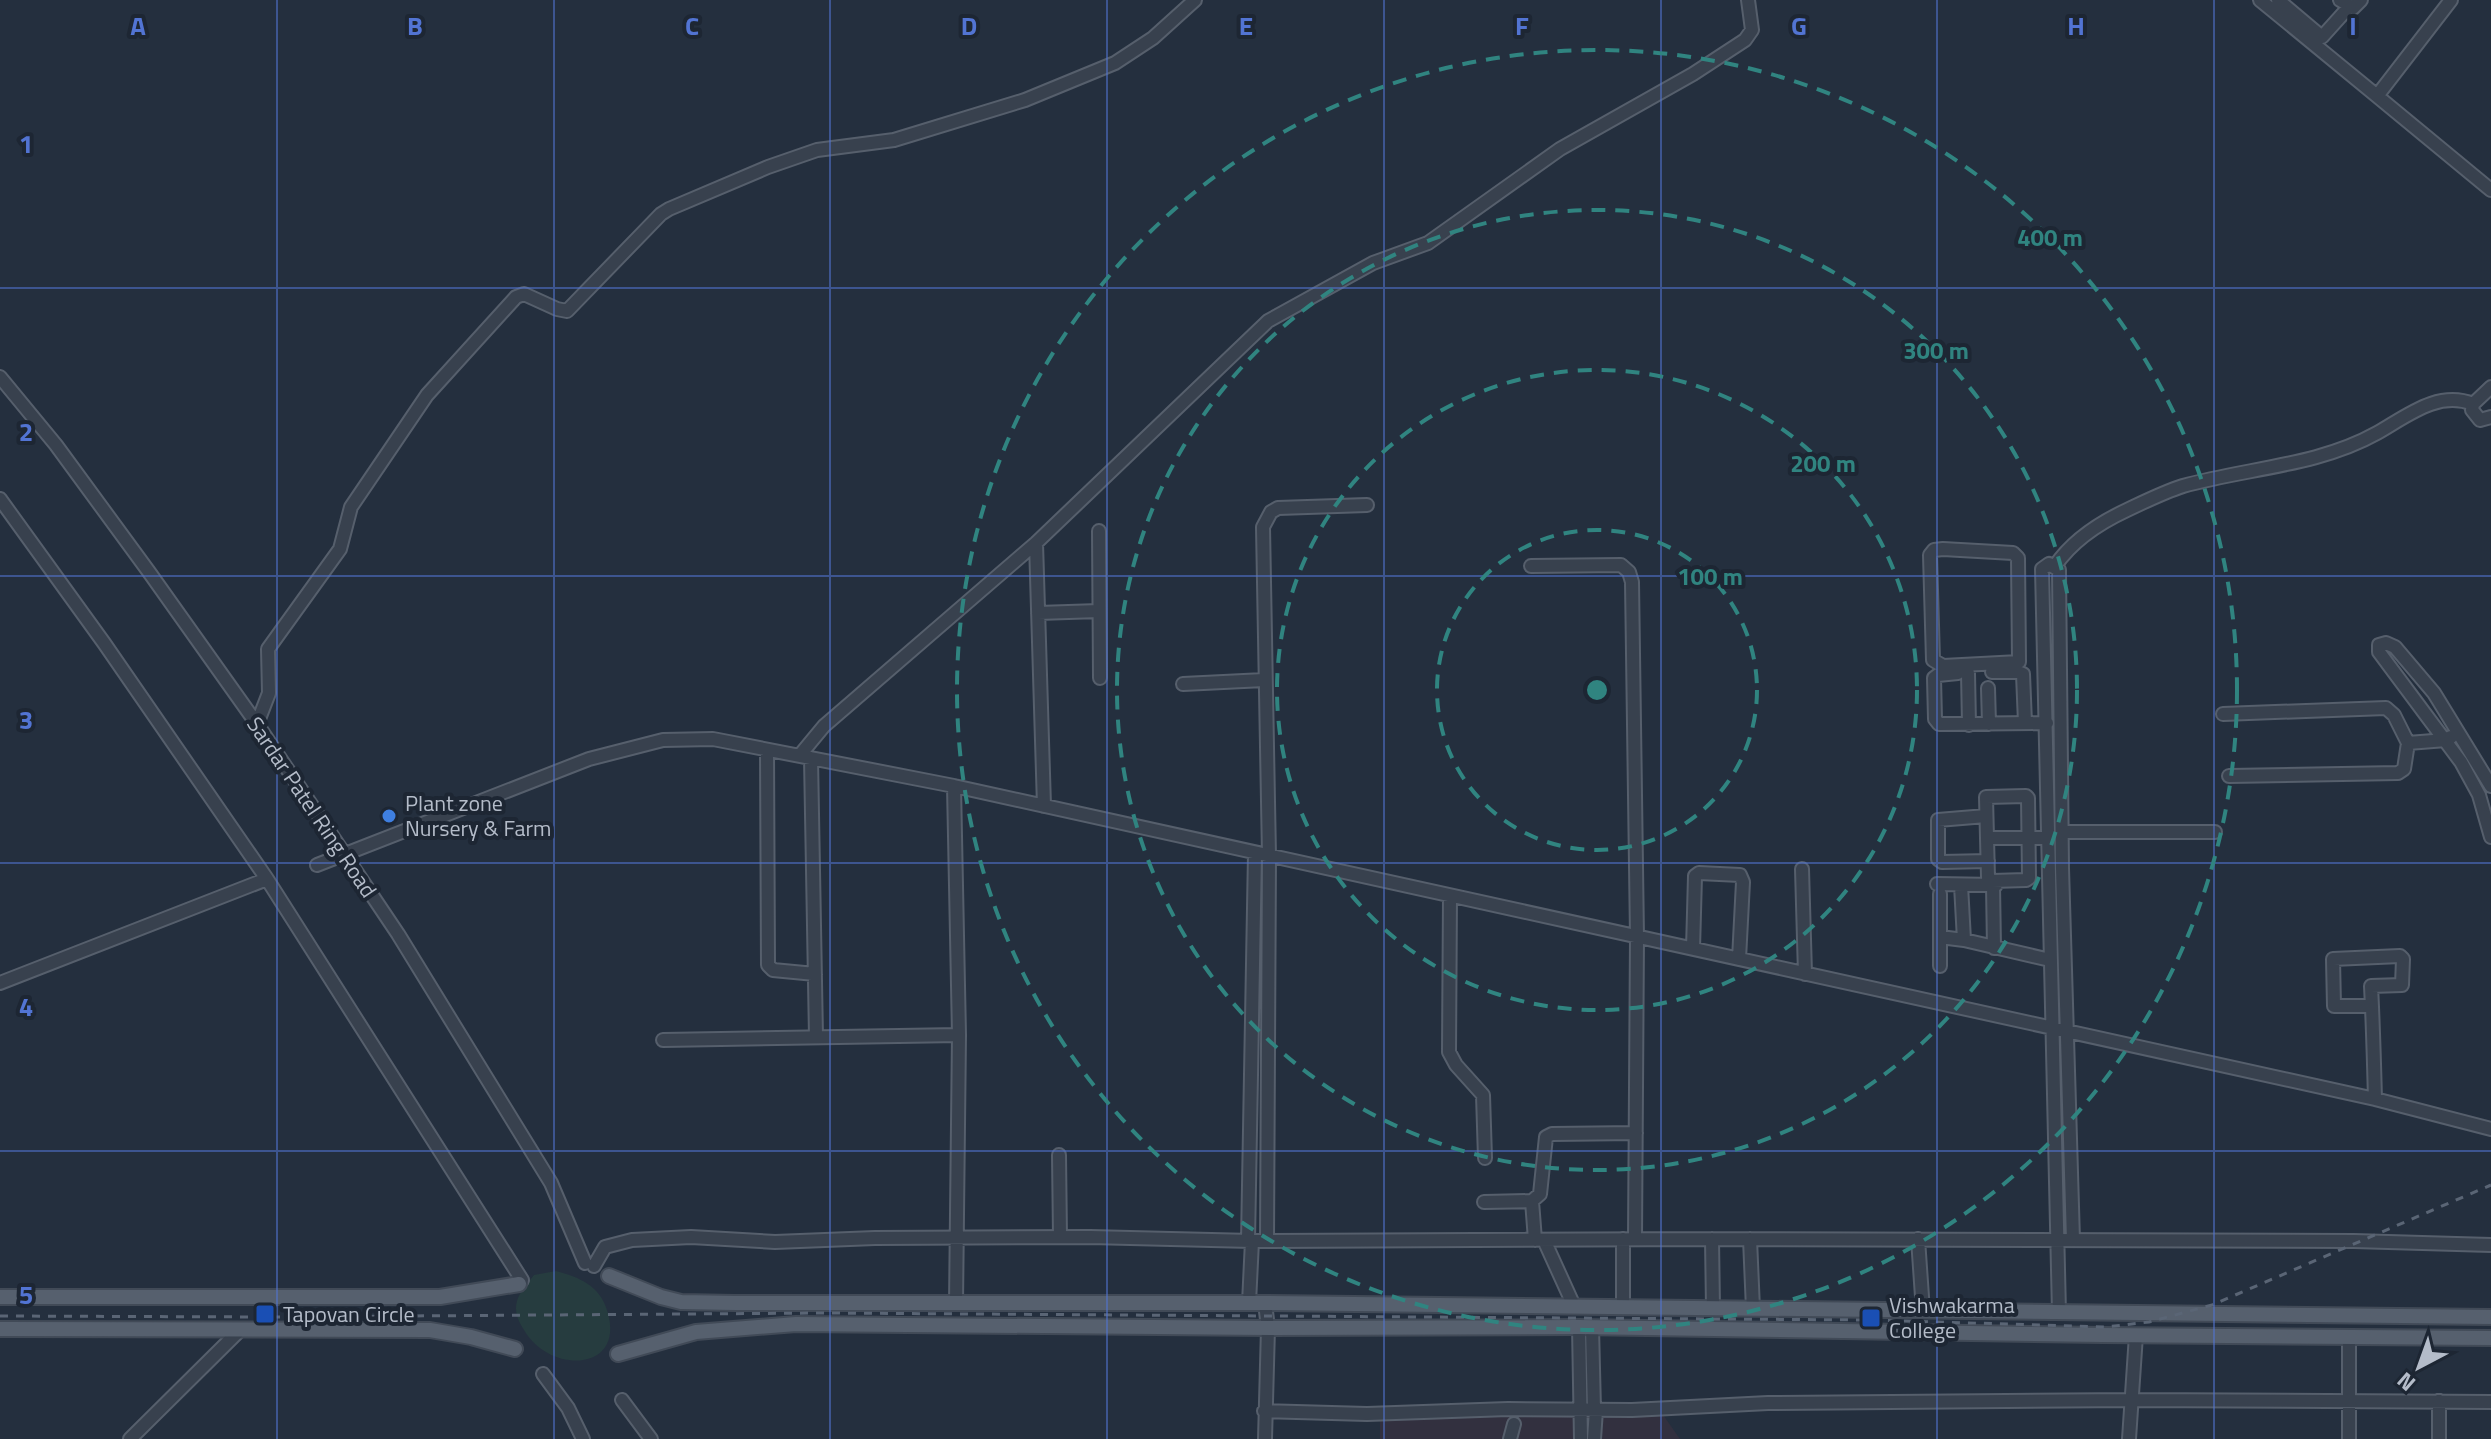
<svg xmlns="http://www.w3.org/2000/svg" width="2491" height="1439" font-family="'Titillium Web',sans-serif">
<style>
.medical{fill:#32303f}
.green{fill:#263c3f}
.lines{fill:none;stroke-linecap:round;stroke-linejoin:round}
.minor-casing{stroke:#565f6c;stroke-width:16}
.major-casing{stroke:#414a57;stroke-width:18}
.minor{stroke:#38414e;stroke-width:12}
.major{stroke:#56606e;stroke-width:14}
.rail{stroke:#5a6575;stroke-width:3;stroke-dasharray:8 8;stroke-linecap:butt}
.grid{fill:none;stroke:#5274d3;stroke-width:2;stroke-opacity:0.55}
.ring{fill:none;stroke:#308480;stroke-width:4;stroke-dasharray:14 10}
.shop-dot{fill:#3f7fe0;stroke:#1d2633;stroke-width:3}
.transit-dot{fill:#1a4fb4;stroke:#1d2633;stroke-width:3}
.labels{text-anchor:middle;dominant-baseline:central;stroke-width:8;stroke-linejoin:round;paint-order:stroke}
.poi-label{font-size:22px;fill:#b4bcc9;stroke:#1d2633;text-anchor:start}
.street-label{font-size:22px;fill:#b4bcc9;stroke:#1d2633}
.grid-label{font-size:26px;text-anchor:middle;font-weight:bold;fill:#5274d3;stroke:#1d2633;stroke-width:8;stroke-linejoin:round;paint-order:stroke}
.centre{fill:#308480;stroke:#1d2633;stroke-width:4}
.ring-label{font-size:24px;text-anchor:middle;font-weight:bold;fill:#308480;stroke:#1d2633;stroke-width:8;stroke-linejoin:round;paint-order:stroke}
</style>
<rect width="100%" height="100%" fill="#242f3e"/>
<path class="medical" d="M1380 1409H1659L1680 1439H1380Z"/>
<path class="green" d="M556 1271C579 1277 600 1286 607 1310 627 1372 550 1375 524 1330 518 1321 514 1311 517 1301 520 1291 528 1283 534 1275Z"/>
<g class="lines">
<defs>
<path id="minor" d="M2260 0 2377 96
M2278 0 2322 37 2349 7
M2340 0 2353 8 2361 0
M2451 0 2377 96 2491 190
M0 377 56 445 149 572 257 724 398 934 551 1183 585 1263
M2491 387 2473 404 2472 410 2480 420 2491 417
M0 499 104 643 267 879 522 1280
M1099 531 1100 678
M1036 543 1044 806
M1943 549 2013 553 2018 558 2019 662 1943 666 1933 660 1930 555 1934 550Z
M1531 566 1621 565 1629 572 1632 582 1637 937 1635 1239
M2055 566C2072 541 2099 523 2127 510 2144 502 2164 492 2183 486 2247 468 2318 466 2377 433 2407 416 2438 390 2473 404
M1038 613 1099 611
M1992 672H2018L2023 674 2025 723
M1958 673 1938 675 1934 678 1935 719 1939 724 2047 723
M1968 673 1969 725
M1183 684 1264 680
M1988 688 1989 724
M2223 714 2386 708 2394 715 2408 743 2446 740 2451 737
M257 724 269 693 268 649 340 549 351 507 427 395 516 297 524 294 557 309 567 311 661 214 669 209 768 167 817 150 894 140 1025 100 1115 63 1153 38 1195 0
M767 750 768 965 773 970 815 974
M800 755 824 726 1036 543 1268 321 1373 263 1428 243 1560 149 1693 74 1745 40 1752 30 1748 0
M811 758 816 1037
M2229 776 2398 773 2404 769 2408 743
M954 786 959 1035 956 1304
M2491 786 2434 693 2395 647 2386 643 2379 645V652L2461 762 2479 795 2491 837
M1986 816 1938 820V859L1942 862 1988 861
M2062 832H2215
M1987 838 1986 797 2026 796 2028 798 2029 878 2026 880 1992 881 1988 877 1987 838H2049
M317 865 589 759 663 740 713 739 954 786 2375 1099 2491 1129
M1802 869 1805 974
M1937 884 1996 885
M1961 885 1964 940 2050 960
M1993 885 1994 948
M1940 894V937
M1450 896 1449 1052 1456 1065 1483 1095 1485 1158
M1693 949 1695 876 1699 873 1740 875 1743 882 1739 959
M1940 966V937L1964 940
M0 983 267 879
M2372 1006H2334L2333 959 2400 956 2403 959 2402 985 2371 986C2373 1024 2374 1061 2375 1099
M663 1040 959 1035
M1059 1155 1060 1237
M1484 1202 1532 1201
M1712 1239 1713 1308
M1750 1239 1753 1309
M1918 1239 1923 1311
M1535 1240 1532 1201 1540 1194 1546 1137 1552 1134 1636 1133
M1544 1240 1574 1306
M1248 1241 1255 853
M1267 1241 1269 856 1263 527 1271 512 1278 508 1367 505
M594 1266 605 1247 632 1240 691 1237 775 1242 875 1238 1090 1237 1252 1241 1712 1239 2354 1241 2491 1245
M1249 1303 1252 1241
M1265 1303 1268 1328 1265 1439
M1623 1307V1239
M2059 1313 2042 569 2049 564 2059 570 2062 868 2073 1240
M1579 1327 1581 1439
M1592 1327 1594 1410
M2349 1337V1439
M543 1374 568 1408 583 1439
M622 1400 651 1439
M1264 1411 1367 1414 1508 1409 1632 1410 1768 1403 2132 1400 2491 1402
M130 1439 241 1329
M1510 1439 1514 1424
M1594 1439 1596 1410
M2129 1439 2136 1335
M2439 1439V1401"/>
<path id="major" d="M609 1276 661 1297 681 1302 735 1303H1265L2491 1317
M0 1297H440L519 1284
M0 1329 430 1330 471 1337 515 1349
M618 1354 696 1332 796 1324 1268 1328 1579 1327 2102 1335 2491 1338"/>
</defs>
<use href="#minor" class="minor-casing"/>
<use href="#major" class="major-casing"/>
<use href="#minor" class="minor"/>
<use href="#major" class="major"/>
<path class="rail" d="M0 1316 266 1317 824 1313 1871 1320 2106 1327 2149 1322 2212 1305 2491 1185"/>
</g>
<path class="grid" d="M277 0V1439M554 0V1439M830 0V1439M1107 0V1439M1384 0V1439M1661 0V1439M1937 0V1439M2214 0V1439M0 288H2491M0 576H2491M0 863H2491M0 1151H2491"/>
<g class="ring">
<circle cx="1597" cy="690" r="160"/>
<circle cx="1597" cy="690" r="320"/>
<circle cx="1597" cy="690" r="480"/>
<circle cx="1597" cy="690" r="640"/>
</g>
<circle class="shop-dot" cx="389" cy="816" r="8"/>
<g class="transit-dot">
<rect x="255" y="1304" width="20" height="20" rx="4"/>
<rect x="1861" y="1308" width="20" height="20" rx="4"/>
</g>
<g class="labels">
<g class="poi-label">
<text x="405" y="803">Plant zone<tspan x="405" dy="25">Nursery &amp; Farm</tspan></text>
<text x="1889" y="1305">Vishwakarma<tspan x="1889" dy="25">College</tspan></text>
<text x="283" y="1314">Tapovan Circle</text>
</g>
<g class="street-label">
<text transform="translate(312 807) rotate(56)">Sardar Patel Ring Road</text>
</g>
</g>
<g class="grid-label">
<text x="138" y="35">A</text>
<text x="415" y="35">B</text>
<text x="692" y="35">C</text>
<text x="969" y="35">D</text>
<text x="1246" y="35">E</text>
<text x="1522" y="35">F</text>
<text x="1799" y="35">G</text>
<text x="2076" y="35">H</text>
<text x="2353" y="35">I</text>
<text x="26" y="153">1</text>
<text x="26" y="441">2</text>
<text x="26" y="729">3</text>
<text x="26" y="1016">4</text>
<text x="26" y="1304">5</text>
</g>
<circle cx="1597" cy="690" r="12" class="centre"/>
<g class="ring-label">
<text x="2050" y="246">400 m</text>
<text x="1936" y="359">300 m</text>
<text x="1823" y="472">200 m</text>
<text x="1710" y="585">100 m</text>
</g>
<g transform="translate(2419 1367) rotate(221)" stroke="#1d2633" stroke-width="6" paint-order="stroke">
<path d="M0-6L14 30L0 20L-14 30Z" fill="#b4bcc9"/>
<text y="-12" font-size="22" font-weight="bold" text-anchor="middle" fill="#b4bcc9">N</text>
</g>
</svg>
